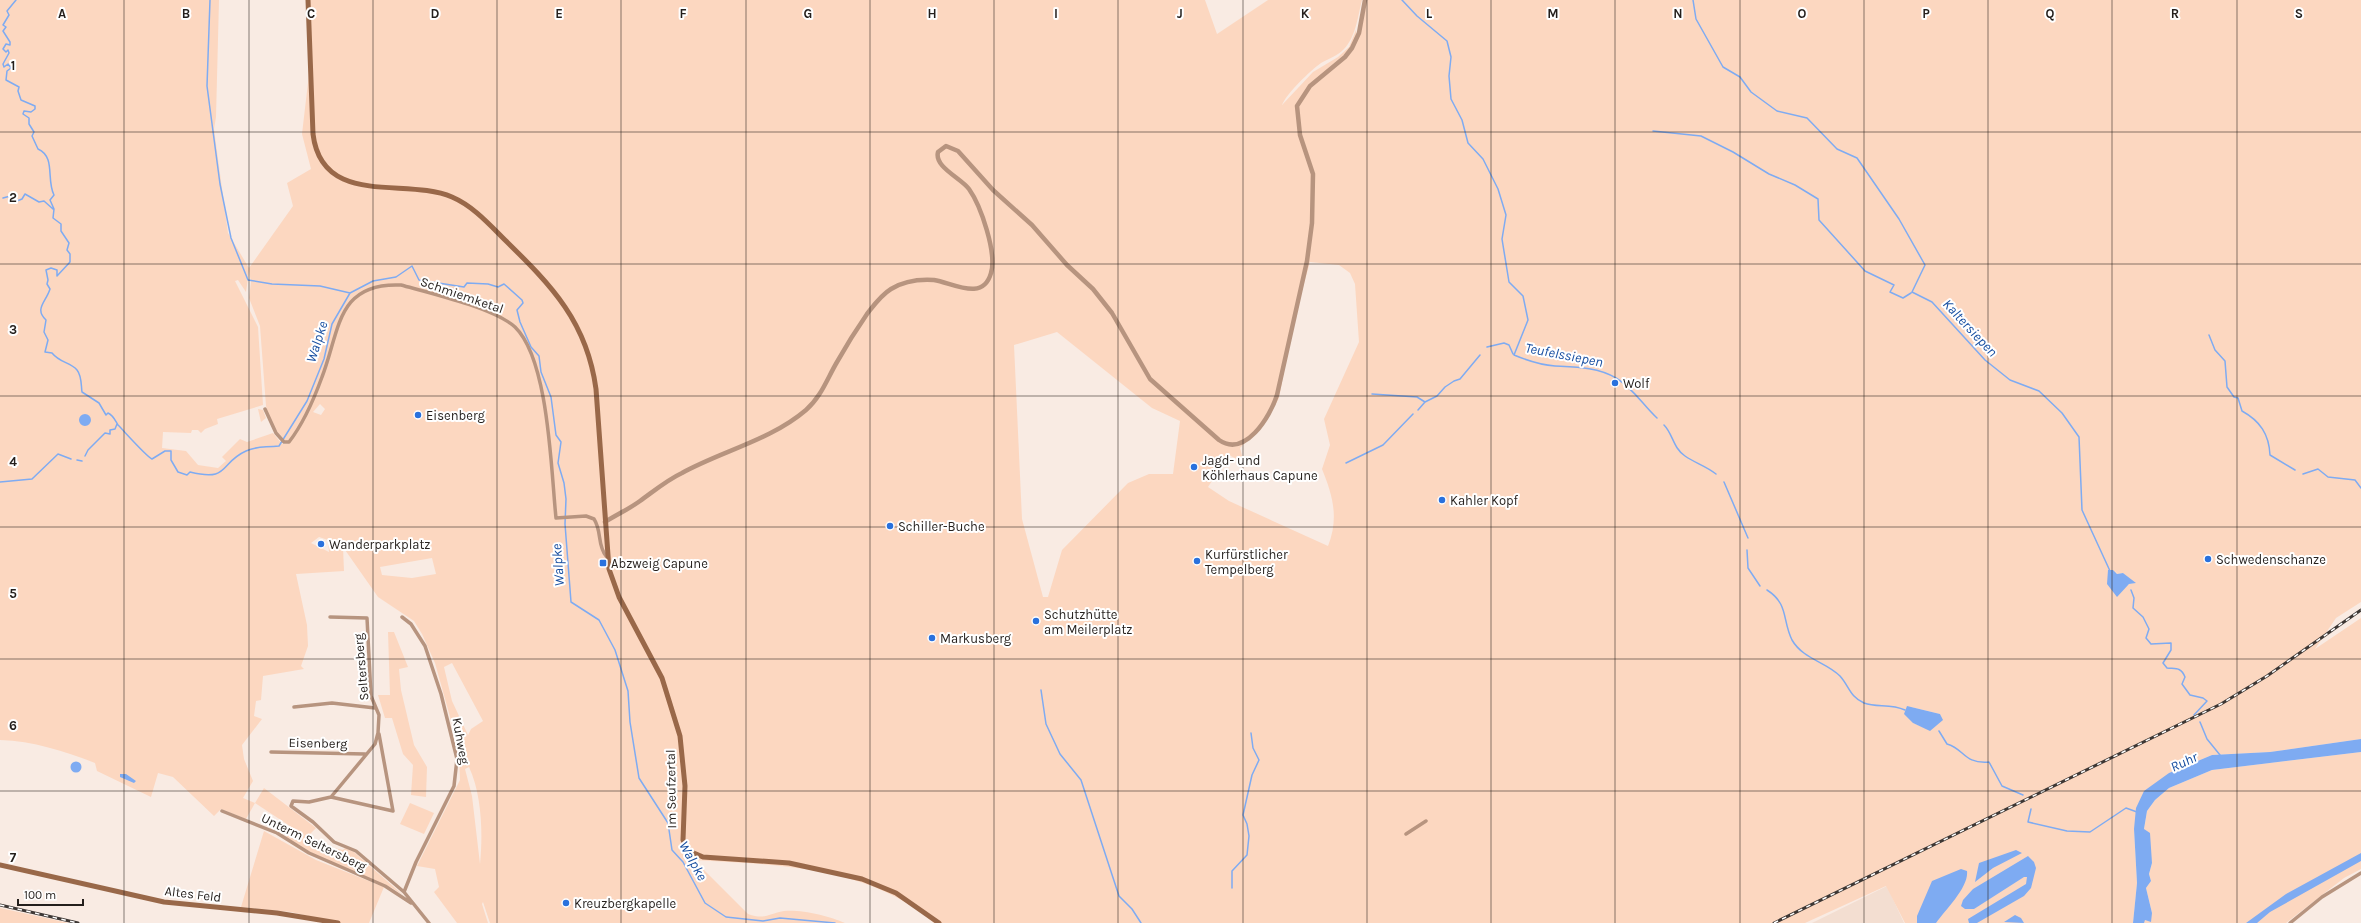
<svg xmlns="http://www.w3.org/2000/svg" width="2361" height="923" font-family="Karla,sans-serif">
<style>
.built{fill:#f3ded1}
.green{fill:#fcd7c0;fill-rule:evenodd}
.water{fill:#7eabf2}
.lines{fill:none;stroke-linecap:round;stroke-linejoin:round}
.stream{stroke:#7eabf2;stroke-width:1.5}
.minor{stroke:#b7947f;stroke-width:3.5}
.tertiary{stroke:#b7947f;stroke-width:4.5}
.secondary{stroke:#996849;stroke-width:5}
.rail-casing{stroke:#3d3734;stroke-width:3}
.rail{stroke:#fff;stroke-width:1.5;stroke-dasharray:4.5;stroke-linecap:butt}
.grid{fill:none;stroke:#241f1c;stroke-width:1;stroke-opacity:0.55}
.poi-dot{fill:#2971dd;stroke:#fff;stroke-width:1.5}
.labels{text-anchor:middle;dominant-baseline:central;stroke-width:4;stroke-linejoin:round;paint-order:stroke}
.street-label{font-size:13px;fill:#241f1c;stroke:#fff}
.poi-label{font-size:13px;fill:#241f1c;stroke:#fff;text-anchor:start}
.water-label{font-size:14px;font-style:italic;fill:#184fa1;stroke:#fff}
.grid-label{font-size:13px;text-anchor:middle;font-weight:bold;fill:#241f1c;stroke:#fff;stroke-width:4;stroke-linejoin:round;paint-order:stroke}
</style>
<rect width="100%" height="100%" fill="#f9ebe3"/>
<path class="built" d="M1887 886 1904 923H1812Z"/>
<path class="green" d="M0 0H219L216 117 214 129 228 233 249 268 293 206 287 183 311 169 302 134 309 74 307 0H1205L1217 34 1268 0H1362C1358 15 1356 37 1344 49 1337 56 1330 58 1321 63 1310 71 1287 93 1282 105L1313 72 1338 57 1349 47 1356 30 1357 37 1365 0H2361V602L2336 618 2315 649 2361 618V739L2270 752 2212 755 2169 773 2134 829 2137 883 2133 923H1905L1886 886 1805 923H934C868 865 777 865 694 860L748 914C765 920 768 914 784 911 800 909 830 916 845 923H490L483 902 482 904 488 923H457L434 892 439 887 435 869 417 866 460 780 459 749 435 663 422 634 414 621 378 597 343 547 344 571 296 574 307 625 308 646 301 666 304 669 263 676 261 700 256 701 254 716 262 719 242 745 244 759 253 781 243 798 255 803 264 788 316 828 309 835 319 845 343 850 345 848 354 852 403 895 392 888 314 854 286 837 293 828 255 803 246 819 221 809 214 816 173 777 158 773 151 797 97 771 95 763C64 751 33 741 0 740ZM1310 262 1339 265 1350 273 1355 284 1359 342 1324 419 1330 445 1322 469C1333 496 1339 518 1328 546L1229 501 1208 487 1229 455 1244 463 1240 448 1267 420 1279 398 1293 323ZM249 271 251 282 249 298 260 326 266 406 270 423 288 444H282L273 433 247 442 240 439 222 457 226 461 218 468 198 465 186 451 162 448 163 432 191 433 192 430H198L201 433 205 429 218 424 217 419 263 405 258 327 235 281 238 280 246 292ZM1057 332 1152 408 1180 421 1173 474H1149L1128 483 1062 550 1048 597H1043L1022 519 1014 345ZM320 404 325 409 321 415 313 412ZM319 537 328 540 329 552 311 543ZM432 558 436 574 412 578 382 575 380 567ZM2115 570 2117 574 2123 573 2135 583 2129 584 2122 590ZM452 663 483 721 471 729 468 735 452 701 444 667ZM1911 707 1940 714 1942 720 1930 730 1913 723ZM469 767C482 795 483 834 480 864L472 796 465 769Z
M258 409 263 410 266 418 261 422Z
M388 632H394L408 667 399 669 401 690 414 745 427 767 426 797 411 795 413 765 403 754 392 718H385L378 695H390Z
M2361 752V869L2344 878 2286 923H2144V920H2147L2152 913 2146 888 2151 881 2149 874 2152 863 2144 830 2147 811 2155 800 2169 788 2212 770Z
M410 803 434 813 424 834 400 824Z
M264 831 316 860 384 887 369 923H338L291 912 241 907Z
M0 908 69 923H0Z"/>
<path class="water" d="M79 420a6 6 0 1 1 12 0a6 6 0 1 1-12 0Z
M2108 570H2113L2117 574 2123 573 2136 583 2129 584 2117 597 2107 584Z
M1907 706 1940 714 1943 720 1930 731 1913 723 1904 714Z
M2361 739V752L2212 770 2169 788 2155 800 2147 811 2144 829 2150 833 2152 863 2149 874 2151 881 2146 888 2152 913 2151 922 2145 920 2144 923H2133L2137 883 2134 829 2136 808 2144 791 2169 773 2212 755 2270 752Z
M70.5 767a5.5 5.5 0 1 1 11 0a5.5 5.5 0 1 1-11 0Z
M120 774H126L136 781 134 783 120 777Z
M2016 850 2022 853 1993 868 1975 882 1979 863Z
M2361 853V861L2270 912 2257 923H2246L2286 894Z
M2028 856 2034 862 2036 868 2031 888 2024 896 1977 923H1969L1968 919 2026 884 2027 877H2024L1974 909H1965L1961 906 1963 900 1973 889Z
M1961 869 1967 871C1969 887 1946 909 1936 923H1917V916L1932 881Z
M2015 915 2021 918 2024 923 2004 922Z"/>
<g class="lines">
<path class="stream" d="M16 0 7 11 9 15 3 25 6 27 3 31 10 42V45L6 44 3 49 6 52 8 50 9 53 3 64 4 67 8 64 11 68 7 71 6 80 19 87 18 91 21 100 35 106V109L31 112 24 111 23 114 29 118V124L34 132 32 136 38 149C56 157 46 180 54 195L50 200 54 209 53 218 61 224V231L69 243 67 250 70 254V262L57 276V270L51 268 46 270 48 280 47 284 50 289C46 302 34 309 46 320L44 332 48 340 45 352 52 353C60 363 70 362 77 370 82 376 81 386 82 392L99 403 106 415 108 413C113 415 115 420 118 425 124 431 146 456 152 459L165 451H171V460L178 472 187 475 190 472C230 482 219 463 246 451 260 445 264 448 279 446L307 401 324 359 332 324 350 293 373 281 396 277 412 266 419 280 464 287 467 283 488 284 498 287 504 284 522 300 523 303 517 310 520 322 531 347 539 356 541 372 551 397 556 435 561 442 558 463 564 483 566 499 565 524 571 602 599 620 615 650 628 691 630 722 639 778 668 823 672 850 683 862 705 903 726 917 763 921 780 918 835 923
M210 0 207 86 220 184 231 238 248 280 272 284 320 286 350 293
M1402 0 1417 16 1447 41 1451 57 1449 76 1451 99 1462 120 1468 143 1483 159 1498 189 1506 215 1502 239 1509 282 1523 296 1528 320 1514 355C1526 360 1541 365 1555 366 1575 367 1598 367 1616 378 1633 388 1643 405 1657 418
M1693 0 1696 19 1723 67 1740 77 1751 92 1777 111 1807 118 1837 149 1857 158 1899 219 1925 265 1912 292 1932 302 1985 360 2010 380 2039 391 2062 413 2079 437 2082 510 2110 571
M1653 131 1701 136 1733 152 1769 174 1795 185 1818 199 1819 220 1865 271 1894 285 1890 292 1903 298 1911 293
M3 198 14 195 17 201 22 199 25 194 39 202 44 201 53 209
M2209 335 2215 350 2225 361 2227 387 2234 397 2238 398 2242 411C2260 421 2269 434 2270 455L2295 470
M1487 347 1504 343 1509 345 1513 354
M1372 394 1417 397 1425 402
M1418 410 1425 402 1437 396 1445 387 1454 381 1460 379 1480 355
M1664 425C1673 434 1673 448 1685 456 1695 463 1706 466 1716 474
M85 456 88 450 105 433 110 434V430L115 429 117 424
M77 460 82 461
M1346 463 1383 445 1413 414
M2303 474 2318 469 2328 477 2355 480 2361 488
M0 482 32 479 58 454 71 459
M1724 482 1748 538
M1747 550 1748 568 1760 586
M1767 590C1789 604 1782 620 1792 640 1803 659 1826 662 1840 676 1849 686 1850 697 1864 703 1877 708 1890 703 1905 710
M2131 590 2134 598 2133 608 2143 617 2149 629 2146 638 2151 644 2171 643V650L2163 663 2167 668C2176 669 2181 667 2185 677L2182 684 2190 695 2203 698 2207 701 2194 715
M1041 690 1046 724 1060 754 1081 780 1119 896 1132 909 1141 923
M2200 722 2207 739 2220 755
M1939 731 1947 744C1965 749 1963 764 1989 762L2002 786 2023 795
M2031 809 2028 822 2067 831 2090 832 2126 808 2137 812
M1232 888V871L1247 855 1249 836 1247 824 1243 815 1252 775 1259 760 1253 748 1251 733"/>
<path class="minor" d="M265 409 276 433 284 442H289C303 424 314 399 322 377 340 331 336 282 401 285 430 293 494 308 515 327 549 360 551 471 556 518L586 516 594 519C602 531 597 545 606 556
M330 617 367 618 371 696 379 715 378 733 375 744 331 797 309 802 293 801 291 806 313 822 334 842 356 851 404 892 429 923
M402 617 411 624 425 646 441 694 457 759 454 786 416 862 404 892
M294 707 332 703 375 708
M271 752 365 754
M331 797 393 811 379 734
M222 811 277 833 309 853 385 886 411 903
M1406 834 1426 821
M2290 923 2322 897 2361 873"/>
<path class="tertiary" d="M605 522C616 515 629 509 640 501 654 491 667 480 682 473 722 451 771 440 806 410 821 397 827 379 837 362 846 346 856 330 867 314 874 305 881 295 891 289 904 281 919 279 934 280 953 283 983 302 991 273 997 253 981 206 969 189 961 178 934 167 938 152L946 146 958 151 993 190 1032 225 1067 265 1093 289 1112 313 1150 379 1219 440C1245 458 1270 417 1277 395L1307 261 1312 223 1313 174 1300 135 1297 106 1310 86 1345 57 1352 48 1359 33 1365 0"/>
<path class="secondary" d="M308 0 313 134C322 208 406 177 452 197 473 206 489 224 505 240 552 286 587 322 596 389L609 569 619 597 662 678 680 736 685 786 683 840 689 851 703 857 789 863 862 879 896 893 939 923
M0 865 164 902 277 913 338 923"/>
<defs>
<path id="rail" d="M0 905 78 923
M1774 923 2221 704 2267 676 2361 610"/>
</defs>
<use href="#rail" class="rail-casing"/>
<use href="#rail" class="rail"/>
</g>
<path class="grid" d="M124 0V923M249 0V923M373 0V923M497 0V923M621 0V923M746 0V923M870 0V923M994 0V923M1118 0V923M1243 0V923M1367 0V923M1491 0V923M1615 0V923M1740 0V923M1864 0V923M1988 0V923M2112 0V923M2237 0V923M0 132H2361M0 264H2361M0 396H2361M0 527H2361M0 659H2361M0 791H2361"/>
<g class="poi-dot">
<circle cx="1615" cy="383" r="4"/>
<circle cx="418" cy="415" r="4"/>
<circle cx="1194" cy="467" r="4"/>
<circle cx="1442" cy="500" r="4"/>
<circle cx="890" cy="526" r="4"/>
<circle cx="321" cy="544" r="4"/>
<circle cx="2208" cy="559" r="4"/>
<circle cx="1197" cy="561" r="4"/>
<rect x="599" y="559" width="8" height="8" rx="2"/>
<circle cx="1036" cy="621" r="4"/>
<circle cx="932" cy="638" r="4"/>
<circle cx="566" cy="903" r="4"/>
</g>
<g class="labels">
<g class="street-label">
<text transform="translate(462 295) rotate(19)">Schmiemketal</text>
<text transform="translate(361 667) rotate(-95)">Seltersberg</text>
<text transform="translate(461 741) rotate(80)">Kuhweg</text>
<text transform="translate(318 743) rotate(1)">Eisenberg</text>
<text transform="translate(671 789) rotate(-91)">Im Seufzertal</text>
<text transform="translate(314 842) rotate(26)">Unterm Seltersberg</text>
<text transform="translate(193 894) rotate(7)">Altes Feld</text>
</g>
<g class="poi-label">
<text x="1623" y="383">Wolf</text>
<text x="426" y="415">Eisenberg</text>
<text x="1202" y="460">Jagd- und<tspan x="1202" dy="15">Köhlerhaus Capune</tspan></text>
<text x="1450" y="500">Kahler Kopf</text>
<text x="898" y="526">Schiller-Buche</text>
<text x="329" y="544">Wanderparkplatz</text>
<text x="1205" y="554">Kurfürstlicher<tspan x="1205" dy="15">Tempelberg</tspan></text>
<text x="2216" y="559">Schwedenschanze</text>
<text x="611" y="563">Abzweig Capune</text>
<text x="1044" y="614">Schutzhütte<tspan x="1044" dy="15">am Meilerplatz</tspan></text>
<text x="940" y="638">Markusberg</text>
<text x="574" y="903">Kreuzbergkapelle</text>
</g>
<g class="water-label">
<text transform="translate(1970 328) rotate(47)">Kaltersiepen</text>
<text transform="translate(317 342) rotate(-72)">Walpke</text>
<text transform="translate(1564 355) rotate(11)">Teufelssiepen</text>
<text transform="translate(558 565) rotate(-94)">Walpke</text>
<text transform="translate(2184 762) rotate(-25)">Ruhr</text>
<text transform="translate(693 861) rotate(61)">Walpke</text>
</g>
</g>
<g class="grid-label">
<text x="62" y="18">A</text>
<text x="186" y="18">B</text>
<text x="311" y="18">C</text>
<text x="435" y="18">D</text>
<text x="559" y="18">E</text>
<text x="683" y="18">F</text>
<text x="808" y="18">G</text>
<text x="932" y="18">H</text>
<text x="1056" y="18">I</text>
<text x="1180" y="18">J</text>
<text x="1305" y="18">K</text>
<text x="1429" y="18">L</text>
<text x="1553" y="18">M</text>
<text x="1678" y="18">N</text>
<text x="1802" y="18">O</text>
<text x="1926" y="18">P</text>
<text x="2050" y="18">Q</text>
<text x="2175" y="18">R</text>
<text x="2299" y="18">S</text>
<text x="13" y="70">1</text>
<text x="13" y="202">2</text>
<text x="13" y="334">3</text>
<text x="13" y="466">4</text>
<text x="13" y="598">5</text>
<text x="13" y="730">6</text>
<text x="13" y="862">7</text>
</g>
<path d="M18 899v6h65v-6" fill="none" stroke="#241f1c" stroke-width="2"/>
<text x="24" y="899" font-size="12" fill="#241f1c" stroke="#ffffff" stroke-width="3" paint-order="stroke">100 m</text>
</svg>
